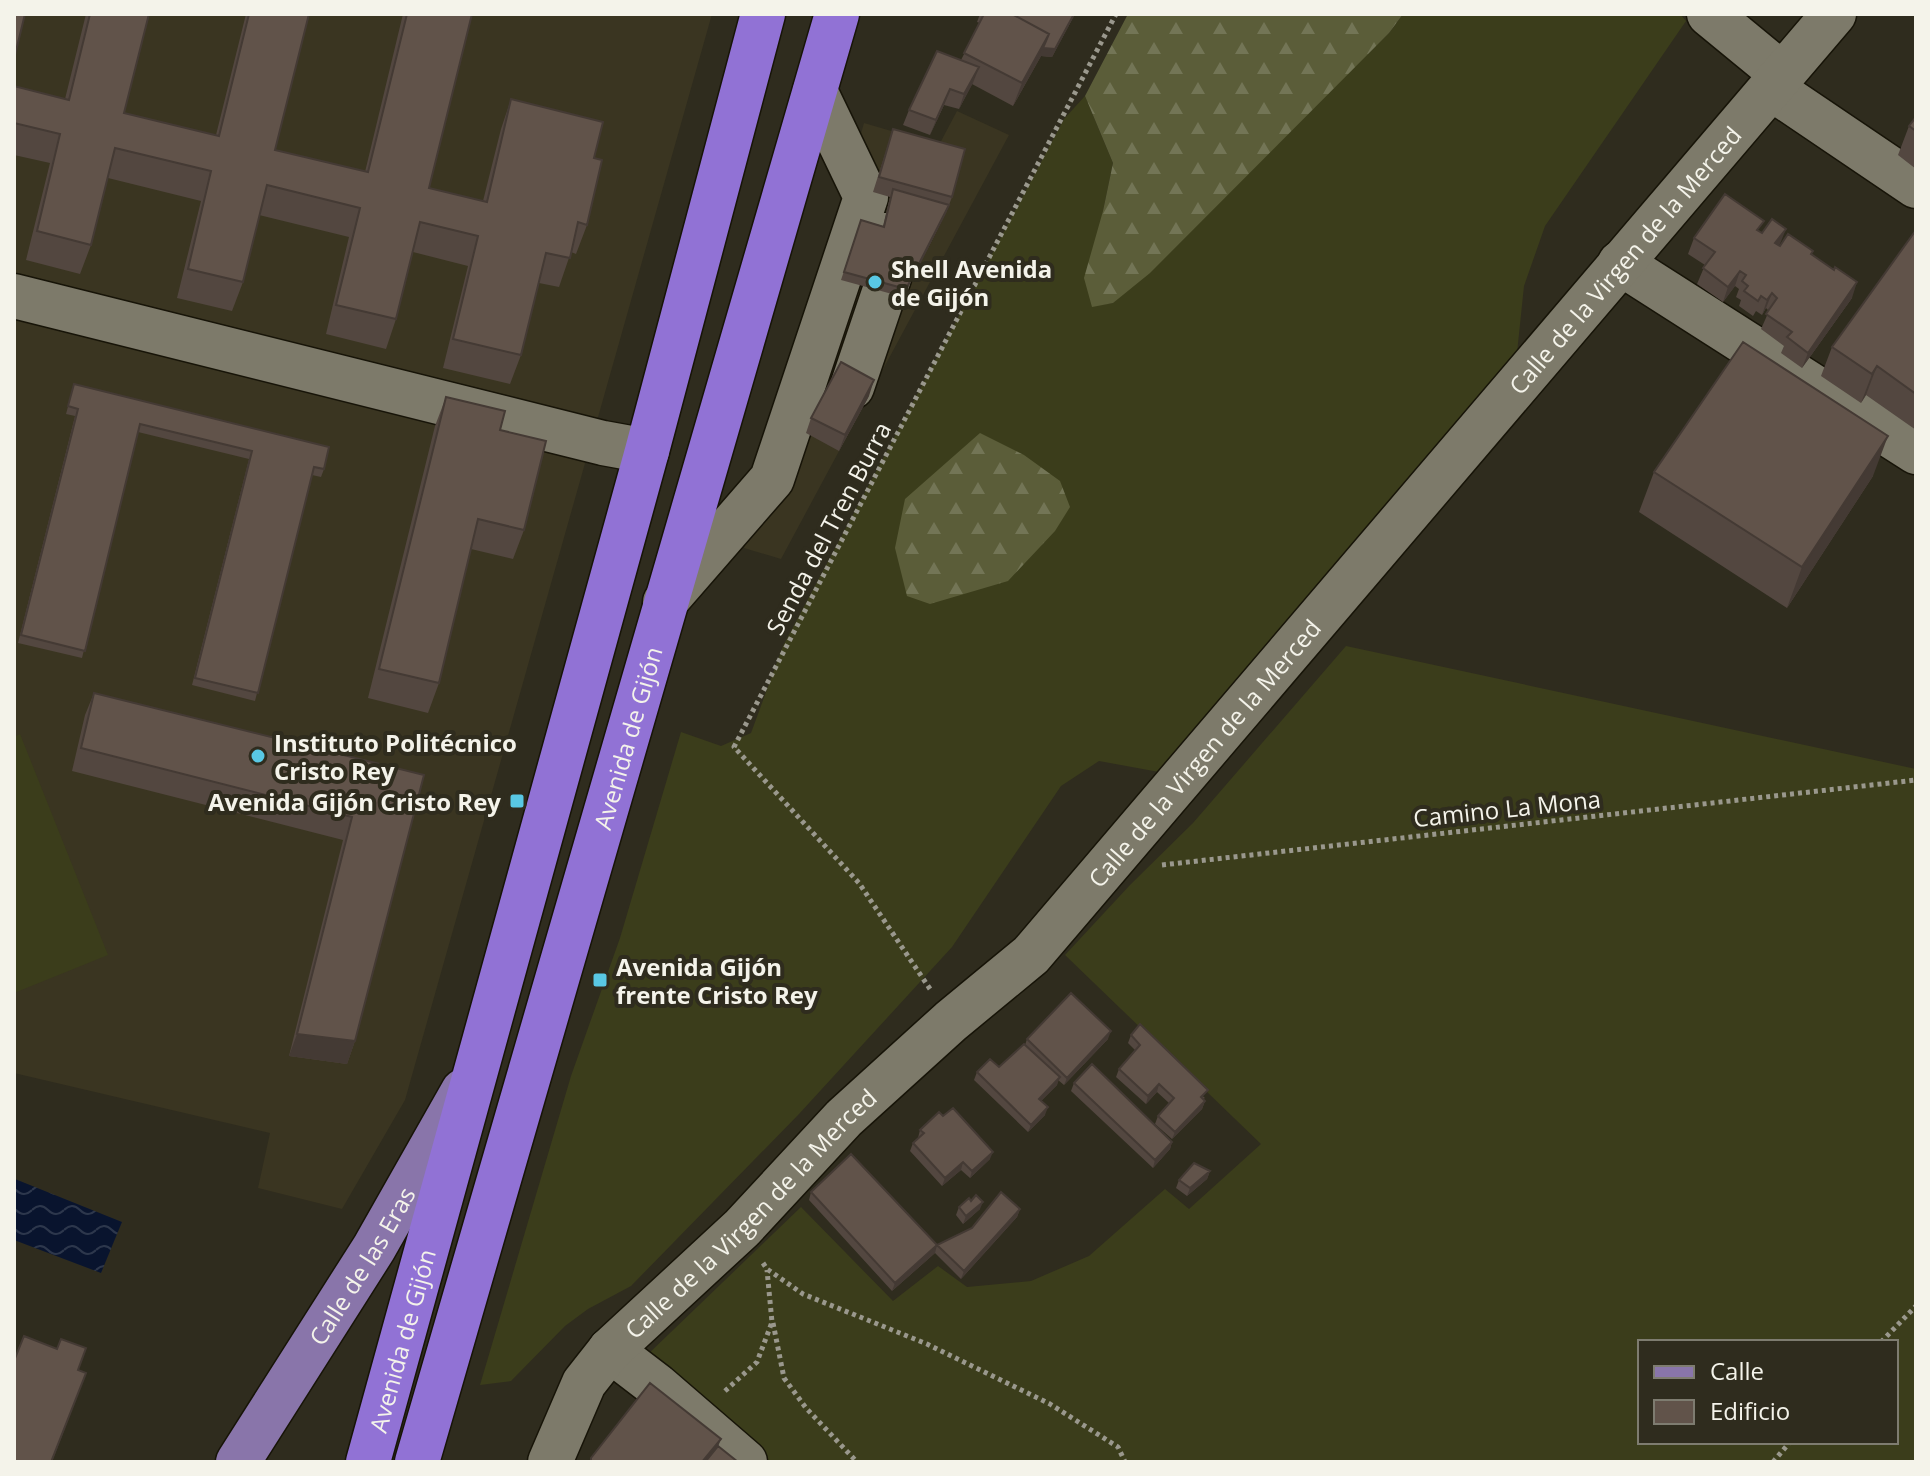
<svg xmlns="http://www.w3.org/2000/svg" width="1930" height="1476" font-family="'Open Sans',sans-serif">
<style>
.built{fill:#3a3521}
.grass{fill:#3b3d1b;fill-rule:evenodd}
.forest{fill:url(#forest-firs)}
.water{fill:url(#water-waves)}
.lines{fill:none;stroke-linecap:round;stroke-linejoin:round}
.minor-casing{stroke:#171408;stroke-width:47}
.major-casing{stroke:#171408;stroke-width:47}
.highway-casing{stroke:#171408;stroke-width:47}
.path{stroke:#9a988d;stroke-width:5;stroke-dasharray:4 4;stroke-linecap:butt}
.minor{stroke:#7d7a6a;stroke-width:44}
.major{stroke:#8975aa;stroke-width:44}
.highway{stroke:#9172d5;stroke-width:44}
.wall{fill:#534740}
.shaded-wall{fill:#443a34}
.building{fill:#61534a;stroke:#443a34;stroke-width:2}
.poi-dot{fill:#59c8e4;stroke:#2f2c1e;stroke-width:3}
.labels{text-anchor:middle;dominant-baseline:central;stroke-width:8;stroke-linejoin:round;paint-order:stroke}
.street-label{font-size:24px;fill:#f4f3ea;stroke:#2f2c1e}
.poi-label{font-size:24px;font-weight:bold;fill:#f4f3ea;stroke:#2f2c1e;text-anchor:start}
</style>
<defs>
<pattern id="forest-firs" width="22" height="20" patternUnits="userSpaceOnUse" patternTransform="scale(2)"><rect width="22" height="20" fill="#5b5d39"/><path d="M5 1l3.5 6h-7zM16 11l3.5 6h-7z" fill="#737556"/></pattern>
<pattern id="water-waves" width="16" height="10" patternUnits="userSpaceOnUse" patternTransform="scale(2)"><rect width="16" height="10" fill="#09142e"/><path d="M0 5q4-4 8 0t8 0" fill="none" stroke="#2d374c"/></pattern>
</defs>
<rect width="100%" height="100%" fill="#2f2c1e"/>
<path class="built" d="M14 14H712L405 1100 342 1209 258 1188 270 1133 14 1073Z
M957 111 1009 135 781 559 744 548 864 123 939 145Z"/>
<path class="grass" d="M1403 14H1680L1686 21 1545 226 1524 286 1517 353 1170 774 1099 761 1061 786 952 947 799 1114 631 1286 588 1309 565 1326 511 1381 480 1385 571 1076 620 938 681 732 721 746 751 733 783 646 1064 119 1085 96 1113 163 1103 211 1092 306 1113 303 1389 33Z
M1346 646 1916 769V1462H768L644 1358 801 1207 893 1301 938 1266 967 1287 1031 1281 1089 1256 1165 1189 1189 1209 1261 1144 1065 955 1130 885 1193 823ZM1640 1342H1896V1442H1640Z
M20 734 108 955 14 993V737Z"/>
<path class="forest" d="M1128 14H1403L1389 33 1150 273 1113 303 1092 307 1084 278 1103 211 1113 163 1085 96Z
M980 433 1024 455 1060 481 1070 507 1055 531 1008 581 930 604 907 596 895 548 905 499Z"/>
<path class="water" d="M15 1179 122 1222 101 1273 14 1240Z"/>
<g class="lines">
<defs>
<g id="minor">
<path d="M1709 14 1782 74"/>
<path d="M1771 88 1916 186"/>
<path d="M1620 263 1916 452"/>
<path d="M14 296 603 443 647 451"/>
<path d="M852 387 896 257 885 235"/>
<path d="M665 602 772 479 866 197 815 91"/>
<path d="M610 1350 657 1386 745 1462"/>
<path id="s1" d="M550 1462 584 1383 610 1350 742 1228 844 1118 951 1021 1031 955 1834 14"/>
</g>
<g id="major">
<path id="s2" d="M238 1462 374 1248 463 1091"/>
</g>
<g id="highway">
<path id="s3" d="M368 1462 647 451 763 14"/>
<path id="s4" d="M417 1462 837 14"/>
</g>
</defs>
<use href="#minor" class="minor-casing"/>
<use href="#major" class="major-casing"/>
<use href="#highway" class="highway-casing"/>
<path class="path" d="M1162 865 1916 780
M930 989 859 883 734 747 1116 14
M763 1263 767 1269 803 1294 927 1344 1050 1404 1118 1447 1125 1462
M773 1323 784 1378 806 1408 857 1462
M1881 1342 1916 1306
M725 1391 757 1362 772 1322 767 1270
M1773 1462 1790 1442"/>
<use href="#minor" class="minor"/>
<use href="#major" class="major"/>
<use href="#highway" class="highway"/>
</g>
<path class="wall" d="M86 14H149L124 113 216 135 246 14H309L275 150 365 172 403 14H472L429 188 483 201 501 129 511 99 594 158 587 225 576 254 571 252 559 287 539 283 521 355 510 384 443 368 468 266 413 252 396 319 386 349 326 334 349 237 259 215 243 282 232 311 177 298 201 201 108 178 91 245 80 274 26 260 50 163 14 155V86L65 99Z
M980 14H1075L1052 57 1041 56 1013 106 972 84 959 109 944 105 930 135 903 125 909 110 961 60 980 23 977 22Z
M1916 117V169L1898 155 1909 126Z
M893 129 952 197 946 213 903 297 841 280 861 220 883 226 890 197 873 192Z
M1916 230V430L1866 395 1861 403 1821 376 1832 347Z
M1760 232 1779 245 1812 255 1852 298 1802 368 1781 353 1784 346 1761 329 1769 311 1766 308 1762 315 1756 311 1753 316 1739 306 1741 300 1736 297 1739 289 1735 286 1723 302 1697 284 1705 265 1688 254 1694 238Z
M74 384 324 469 321 477 312 475 255 701 192 685 249 459 138 432 82 658 18 643 75 416 66 414Z
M869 396 839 451 806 433 811 418Z
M446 397 500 430 524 530 513 559 471 549 439 683 428 713 368 698 435 426Z
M1654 472 1873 476 1787 608 1639 512Z
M94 693 424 775 355 1041 347 1064 289 1056 343 840 72 771 85 715Z
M1131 1035 1205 1098 1203 1099 1205 1101 1202 1109 1172 1139 1155 1124 1158 1116 1169 1103 1157 1092 1146 1104 1116 1077 1119 1069 1135 1050 1128 1043Z
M1027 1039H1108L1064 1085 1058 1080 1057 1085 1041 1101 1045 1115 1028 1132 974 1080 977 1072 999 1067 1025 1045Z
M1074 1083 1172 1142 1170 1149 1153 1168 1071 1091Z
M920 1130 990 1159 970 1178 961 1170 942 1186 910 1151 913 1143 918 1138Z
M1210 1171 1207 1179 1187 1196 1176 1188 1179 1180Z
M811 1192 937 1245 1020 1209 1017 1217 961 1279 935 1253 892 1291 809 1200Z
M971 1201 980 1209 963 1224 956 1215 959 1207Z"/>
<path class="shaded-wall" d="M1074 14H1075L1052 57 1041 56 1013 106 1022 83 1049 34Z
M979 67 973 83 959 109 964 94Z
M950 89 944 105 930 135 936 120Z
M949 205 946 213 903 297 906 289Z
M1786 229 1780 244 1770 259 1775 243Z
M1740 271 1735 286 1723 302 1728 287Z
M1857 282 1852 298 1802 368 1808 353Z
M1772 293 1766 308 1762 315 1767 300Z
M1877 366 1866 395 1861 403 1872 374Z
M874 380 869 396 839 451 845 435Z
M1888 436 1873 476 1787 608 1802 567Z
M1111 1031 1108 1039 1064 1085 1067 1078Z
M297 1034 355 1041 347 1064 289 1056Z
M1060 1077 1057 1085 1036 1106 1039 1099Z
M1159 1084 1157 1092 1146 1104 1148 1096Z
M1205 1101 1202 1109 1172 1139 1175 1132Z
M1048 1107 1045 1115 1028 1132 1031 1125Z
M1172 1142 1170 1149 1153 1168 1155 1160Z
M993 1152 990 1159 970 1178 972 1171Z
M963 1162 961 1170 942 1186 945 1178Z
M1210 1171 1207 1179 1187 1196 1190 1188Z
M983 1202 980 1209 963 1224 966 1216Z
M1020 1209 1017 1217 961 1279 964 1271Z
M937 1245 935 1253 892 1291 895 1283Z
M86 1373 52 1462H51Z
M721 1439 712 1462H702Z"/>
<path class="building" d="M14 14H25L14 59Z
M90 14H149L124 113 219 136 249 14H309L275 150 368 172 407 14H472L429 188 487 202 511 99 603 122 594 158 602 160 587 225 578 222 570 258 546 253 521 355 453 339 478 236 420 222 396 319 336 305 360 208 267 185 243 282 188 269 211 171 115 148 91 245 37 231 60 134 14 123V86L69 100Z
M984 14H1012L1049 34 1022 83 964 53Z
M1012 14H1074L1055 49 1043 48 1049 34Z
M937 51 979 67 964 94 950 89 936 120 909 110Z
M1916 117V131L1909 126Z
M893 129 965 149 952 197 879 177Z
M893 189 949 205 906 289 844 272 861 220 884 227Z
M1725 194 1764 221 1757 230 1762 233 1772 219 1786 229 1775 243 1780 246 1788 234 1813 251 1811 254 1834 270 1835 267 1857 282 1808 353 1787 337 1792 332 1766 314 1777 298 1772 293 1767 300 1761 296 1758 301 1744 291 1748 286 1742 281 1746 275 1740 271 1728 287 1703 268 1715 252 1694 238Z
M1916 230V394L1877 366 1872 374 1832 347Z
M1743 342 1888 436 1802 567 1654 472Z
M841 362 874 380 845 435 811 418Z
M74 384 329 447 324 469 314 467 258 693 195 678 252 451 140 424 85 651 21 635 78 409 68 406Z
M446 397 505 411 500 430 546 441 524 530 478 519 439 683 379 669Z
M94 693 424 775 355 1041 297 1034 352 817 81 748Z
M1071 993 1111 1031 1067 1078 1027 1039Z
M1140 1024 1208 1090 1201 1097 1205 1101 1175 1132 1158 1116 1174 1098 1159 1084 1148 1096 1119 1069 1140 1045 1131 1035Z
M1024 1044 1060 1077 1039 1099 1048 1107 1031 1125 977 1072 990 1059 999 1067Z
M1092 1064 1172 1142 1155 1160 1074 1083Z
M953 1108 993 1152 972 1171 963 1162 945 1178 913 1143 924 1133 920 1130 939 1112 943 1116Z
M851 1154 937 1245 895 1283 811 1192Z
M1194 1163 1210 1171 1190 1188 1179 1180Z
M1001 1192 1020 1209 964 1271 937 1245 972 1228Z
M976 1195 983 1202 966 1216 959 1207 969 1198 971 1201Z
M24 1336 57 1349 61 1339 86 1348 78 1370 86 1373 51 1462H14V1361Z
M650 1383 721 1439 702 1462H591V1458Z
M718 1446 738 1462H705Z"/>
<g class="poi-dot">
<circle cx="875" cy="282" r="8"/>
<circle cx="258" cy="756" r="8"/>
<rect x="509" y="793" width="16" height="16" rx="4"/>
<rect x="592" y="972" width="16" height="16" rx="4"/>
</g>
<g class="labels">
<g class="street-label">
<text stroke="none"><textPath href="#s1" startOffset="1620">Calle de la Virgen de la Merced</textPath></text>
<text transform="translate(828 528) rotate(-62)">Senda del Tren Burra</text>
<text stroke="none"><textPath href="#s4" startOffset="754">Avenida de Gijón</textPath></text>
<text stroke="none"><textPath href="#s1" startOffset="972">Calle de la Virgen de la Merced</textPath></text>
<text transform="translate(1507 808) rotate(-6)">Camino La Mona</text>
<text stroke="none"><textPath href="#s1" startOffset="324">Calle de la Virgen de la Merced</textPath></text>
<text stroke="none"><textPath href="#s2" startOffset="232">Calle de las Eras</textPath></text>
<text stroke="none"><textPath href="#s3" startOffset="126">Avenida de Gijón</textPath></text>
</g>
<g class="poi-label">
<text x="891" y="268">Shell Avenida<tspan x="891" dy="28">de Gijón</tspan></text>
<text x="274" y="742">Instituto Politécnico<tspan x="274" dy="28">Cristo Rey</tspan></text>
<text x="501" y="801" text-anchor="end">Avenida Gijón Cristo Rey</text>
<text x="616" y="966">Avenida Gijón<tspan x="616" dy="28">frente Cristo Rey</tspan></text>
</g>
</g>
<rect width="1930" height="1476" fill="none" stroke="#f4f3ea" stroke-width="32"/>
<rect x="1638" y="1340" width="260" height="104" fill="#2f2c1e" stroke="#7e7c70" stroke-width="2"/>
<rect x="1654" y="1366" width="40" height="12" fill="#8975aa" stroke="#7e7c70" stroke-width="2"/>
<text x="1710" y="1380" font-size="24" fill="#f4f3ea">Calle</text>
<rect x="1654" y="1400" width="40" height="24" fill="#61534a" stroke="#7e7c70" stroke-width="2"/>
<text x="1710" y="1420" font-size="24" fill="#f4f3ea">Edificio</text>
</svg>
